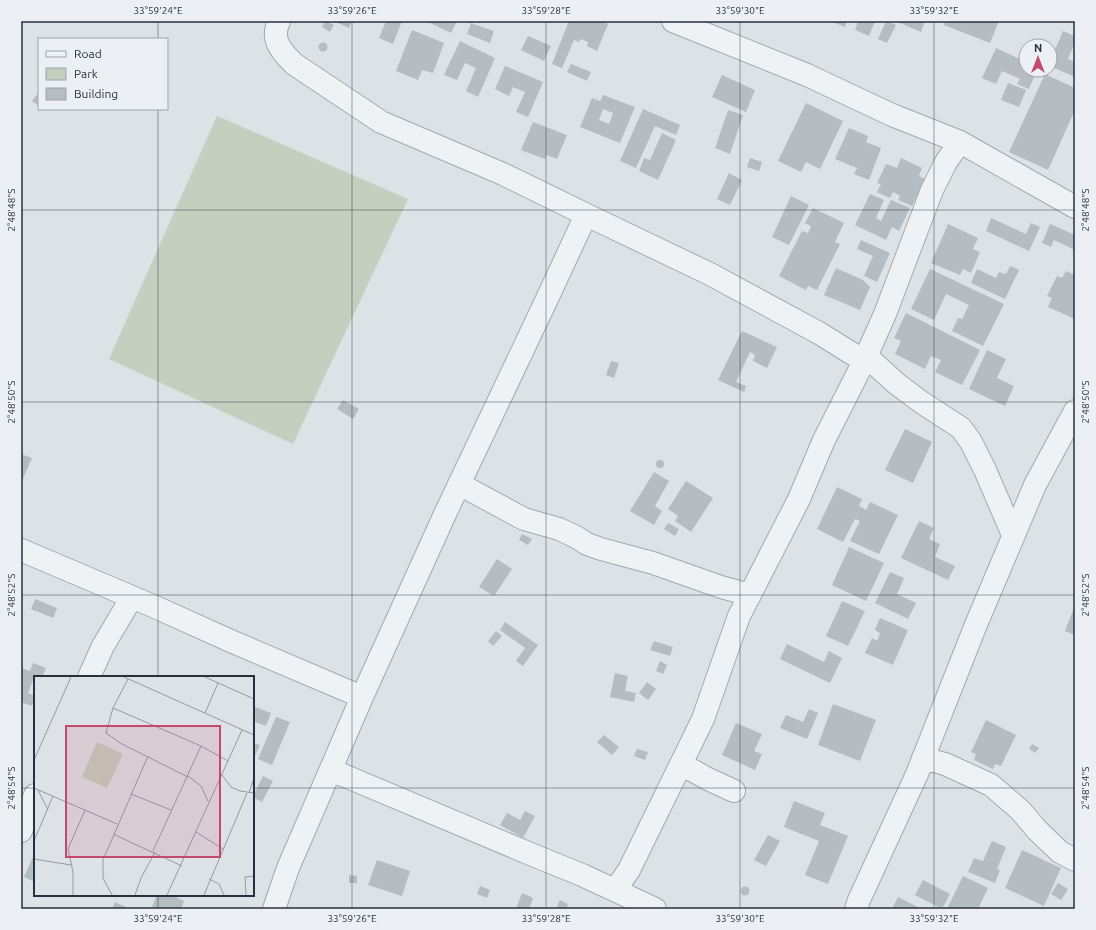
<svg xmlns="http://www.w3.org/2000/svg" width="1096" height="930" font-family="Ubuntu,sans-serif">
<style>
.green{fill:#c5cfbf}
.building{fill:#b5bcc2;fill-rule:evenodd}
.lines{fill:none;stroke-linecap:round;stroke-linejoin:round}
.minor-casing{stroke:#a3a9af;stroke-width:24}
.minor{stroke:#eff2f5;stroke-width:22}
.ticks{fill:none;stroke:#28313b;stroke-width:1;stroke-opacity:0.45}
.inset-road{fill:none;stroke:#959ba2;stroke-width:1}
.view{fill:#c4496c;fill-opacity:0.15;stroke:#c4496c;stroke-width:2}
.inset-edge{fill:none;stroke:#28313b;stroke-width:2}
.neatline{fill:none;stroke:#28313b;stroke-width:1.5}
.ticks-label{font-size:10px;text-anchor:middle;fill:#28313b}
</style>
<rect width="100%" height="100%" fill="#dde2e6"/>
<path class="green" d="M217 116 408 199 293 444 109 359Z"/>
<path class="building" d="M325 21 334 25 330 32 322 27Z
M333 21H352L349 28Z
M386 21H402L393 44 379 38Z
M426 21H457L451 33Z
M569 21H601L608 24 597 51 587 46 588 42 581 39 579 42 574 40 562 68 552 64Z
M830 21H847L845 27Z
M858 21H875L869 36 855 30Z
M886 21 896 25 887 43 878 39Z
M895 21H925L921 32Z
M945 21H999L990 43 944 25Z
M471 23 494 31 490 43 467 34Z
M412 30 444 43 433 73 422 70 418 80 396 71Z
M1063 31 1075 36V42L1068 59 1075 62V77L1050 66V62Z
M528 36 551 46 544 61 521 50Z
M460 41 495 58 478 97 466 91 476 68 465 63 457 80 444 75Z
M318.5 47a4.5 4.5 0 1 1 9 0a4.5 4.5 0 1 1-9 0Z
M996 48 1026 62V70H1037L1029 89 1017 84 1020 79 1002 71 996 84 982 78Z
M571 64 591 72 587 81 567 72Z
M505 66 543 82 528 117 516 112 525 92 513 87 509 96 495 89Z
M1045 74 1075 88V110L1048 170 1009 152Z
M722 75 755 90 746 112 712 97Z
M1008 83 1026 90 1019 107 1001 100Z
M39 92V106L32 101Z
M603 95 635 107 620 143 580 127 592 98 600 101ZM603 109 613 113 609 124 599 120Z
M806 103 843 121 820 169 806 162 801 172 778 161Z
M643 109 680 125 676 135 655 126 636 168 620 161Z
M728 110 743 115 730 154 715 148Z
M533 122 567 135 557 159 547 155 545 159 521 150Z
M849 128 868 136 866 142 881 148 869 180 854 174 857 168 835 159Z
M662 133 676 140 658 180 639 171 644 158 650 160Z
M750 158 762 162 759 171 747 167Z
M901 158 922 168 919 176 925 179 912 206 898 200 900 196 893 192 890 198 877 192 881 184 877 183 886 164 897 168Z
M729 173 742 180 730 205 717 199Z
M870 194 884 200 876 218 881 221 891 200 910 208 899 231 892 227 886 240 855 225Z
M791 196 809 205 789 245 772 237Z
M813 208 844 223 835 242 840 244 817 290 808 286 806 290 779 276 802 231 808 233 811 226 805 223Z
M991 218 1026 234 1031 223 1040 227 1029 251 986 231Z
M948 224 978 238 973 249 980 252 971 273 963 269 960 275 931 263Z
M1050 224 1075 235V250L1054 240 1051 247 1042 243Z
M861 240 890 253 877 282 864 276 873 256 857 249Z
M1010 266 1019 270 1005 299 971 283 977 269 996 278 999 272 1006 274Z
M836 268 863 280 870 287 860 310 824 295Z
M930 269 1004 304 983 346 952 331 958 318 962 319 969 305 946 294 934 320 911 309Z
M1066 271 1075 275V319L1048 307 1052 298 1047 296 1057 276 1062 278Z
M906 313 980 350 962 385 935 372 941 360 931 356 925 369 895 354 901 341 894 338Z
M742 331 777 347 767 368 753 361 755 355 750 352 736 382 746 386 744 392 718 380Z
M987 350 1006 359 997 378 1014 386 1005 406 969 389Z
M611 361 619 363 614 378 606 375Z
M343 400 359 409 353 419 337 409Z
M905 429 932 442 913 483 885 470Z
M21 454 32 458 21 483Z
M656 464a4 4 0 1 1 8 0a4 4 0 1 1-8 0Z
M654 472 669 481 655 506 662 511 654 525 630 511Z
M686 481 713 498 691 532 675 521 678 516 668 509Z
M837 487 862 499 859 506 866 510 870 502 898 515 879 554 850 541 860 521 855 519 843 542 817 529Z
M919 521 934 528 929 539 940 544 935 557 955 566 948 580 901 558Z
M668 523 679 529 675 536 664 529Z
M522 534 532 539 528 545 519 540Z
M849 547 884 563 866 601 832 585Z
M497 559 512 569 494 596 479 587Z
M890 572 904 578 897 594 916 603 908 619 875 603Z
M35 599 57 608 53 618 31 609Z
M842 601 865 611 848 646 826 636Z
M1075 605V635L1065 631Z
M880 618 908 630 893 665 865 653 872 638 877 641 880 633 875 630Z
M505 622 538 645 523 666 516 661 525 648 500 630Z
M496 631 502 636 493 646 488 641Z
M654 641 673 647 670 656 650 650Z
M787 644 824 662 829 651 842 658 830 683 780 659Z
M660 661 667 665 663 674 656 671Z
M33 663 46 668 42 677H35V681L33 680 28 693 35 696 32 706 21 702V668L30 671Z
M615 673 628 676 625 691 636 693 634 702 610 697Z
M647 682 656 689 648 700 639 693Z
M833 704 876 720 860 761 818 745Z
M253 706 271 713 266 726 253 721Z
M809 709 818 713 807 739 780 728 786 715 803 722Z
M276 717 290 722 272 765 258 759Z
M986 720 1016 735 1001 766 995 764 993 769 974 760 976 754 971 752Z
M736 723 762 734 754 751 762 754 755 770 722 755Z
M604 735 619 747 612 755 597 742Z
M253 743 260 745 254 758 253 757Z
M1032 744 1039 748 1035 753 1029 749Z
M637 749 648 752 645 760 634 756Z
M263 776 273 781 262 802 253 797V796Z
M794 801 825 813 820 825 848 836 828 884 805 875 819 841 784 827Z
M525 811 535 816 523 838 500 825 507 813 520 820Z
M768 835 780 841 766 866 754 860Z
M992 841 1006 847 997 869 1000 870 995 883 968 872 974 858 983 861Z
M1022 850 1061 868 1044 906 1005 888Z
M33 857 35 858V882L24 877Z
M377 860 410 871 402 896 368 885Z
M349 875 357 876V883H349Z
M963 876 988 888 978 909H947Z
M923 880 950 894 942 909 915 895Z
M1058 883 1068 889 1061 900 1051 894Z
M480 886 490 890 487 898 477 894Z
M740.5 891a4.5 4.5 0 1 1 9 0a4.5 4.5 0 1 1-9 0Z
M522 893 533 898 529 909H516Z
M157 895H172L184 901 181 909H175L172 907 171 909H151Z
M898 897 922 909H892Z
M560 900 568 904 566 909H556Z
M115 902 130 909H112Z"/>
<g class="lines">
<defs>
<path id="minor" d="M279 21C270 40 282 52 294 64L381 122 503 174 595 219 710 274 819 333 864 361
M673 21 807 75 892 115 960 142 1075 207
M866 356 897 384 921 402 961 428 971 442 985 470 1013 535
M459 484 524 519 559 529 576 537 587 544 601 549 653 563 721 587 750 595
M21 550 153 606 233 642 362 697
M89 677 103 646 132 597
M923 758 945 764 991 785 1020 810 1038 831 1060 852 1075 860
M681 764 708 779 734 791
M331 770 528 853 582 875 655 909
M21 831 35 795
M615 890 629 870 703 719 739 616 799 499 824 440 864 361 885 314 932 190 946 162 960 142
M274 909 288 868 362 697 445 514 546 301 586 215
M856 909 859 900 917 774 975 627 1035 485 1075 411"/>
</defs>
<use href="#minor" class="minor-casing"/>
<use href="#minor" class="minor"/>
</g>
<path class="ticks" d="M158 21V39M352 21V909M546 21V909M740 21V909M934 21V909M158 109V677M21 210H1075M21 402H1075M21 595H1075M21 788H35M253 788H1075M158 895V909"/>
<g transform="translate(34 676)">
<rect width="220" height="220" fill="#dde2e6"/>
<path d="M63 66 89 78 73 112 48 101Z" fill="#c5cfbf"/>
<path class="inset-road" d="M90 1 220 59M171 1 220 23M94 3 79 32 72 57 86 67 154 101M79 32 167 70 194 85M171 37 184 7M0 84 37 1M188 99 197 111 206 115 220 117M154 100 167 110 174 125M0 112 83 148M4 114 14 134M215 117 220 102M97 118 137 134M162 156 189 173M79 158 148 190M0 165 19 120M119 175 167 70M0 183 37 189M175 203 185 208 190 219M39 219V196L34 173 51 134M78 219 69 202V184L114 80M101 219 107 202 121 176M133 219 208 54M170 219 213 117M212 219 211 201 220 200"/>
<path class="view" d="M32 50H186V181H32Z"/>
<rect width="220" height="220" class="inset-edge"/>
</g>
<rect width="1096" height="930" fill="none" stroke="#ecf0f4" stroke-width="44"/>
<rect x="38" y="38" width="130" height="72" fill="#ecf0f4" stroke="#9ea4aa"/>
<rect x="46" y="51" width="20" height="6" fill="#eff2f5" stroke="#9ea4aa"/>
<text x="74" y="58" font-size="12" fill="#28313b">Road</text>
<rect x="46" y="68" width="20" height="12" fill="#c5cfbf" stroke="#9ea4aa"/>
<text x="74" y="78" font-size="12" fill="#28313b">Park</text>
<rect x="46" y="88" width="20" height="12" fill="#b5bcc2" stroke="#9ea4aa"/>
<text x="74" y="98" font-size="12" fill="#28313b">Building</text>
<g transform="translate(1038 58)"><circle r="19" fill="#ecf0f4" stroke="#9ea4aa"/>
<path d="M0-3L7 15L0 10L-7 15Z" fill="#c4496c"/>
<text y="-6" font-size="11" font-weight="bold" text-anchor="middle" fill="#28313b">N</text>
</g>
<rect x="22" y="22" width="1052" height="886" class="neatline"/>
<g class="ticks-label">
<text x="158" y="14">33°59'24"E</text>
<text x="352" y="14">33°59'26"E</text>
<text x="546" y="14">33°59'28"E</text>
<text x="740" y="14">33°59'30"E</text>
<text x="934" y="14">33°59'32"E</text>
<text transform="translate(11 210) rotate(-90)" y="4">2°48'48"S</text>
<text transform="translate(1085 210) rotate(-90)" y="4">2°48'48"S</text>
<text transform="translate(11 402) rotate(-90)" y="4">2°48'50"S</text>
<text transform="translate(1085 402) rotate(-90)" y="4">2°48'50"S</text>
<text transform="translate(11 595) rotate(-90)" y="4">2°48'52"S</text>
<text transform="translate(1085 595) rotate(-90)" y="4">2°48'52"S</text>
<text transform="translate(11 788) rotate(-90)" y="4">2°48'54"S</text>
<text transform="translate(1085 788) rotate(-90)" y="4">2°48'54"S</text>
<text x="158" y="922">33°59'24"E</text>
<text x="352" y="922">33°59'26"E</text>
<text x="546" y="922">33°59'28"E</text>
<text x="740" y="922">33°59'30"E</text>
<text x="934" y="922">33°59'32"E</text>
</g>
</svg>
